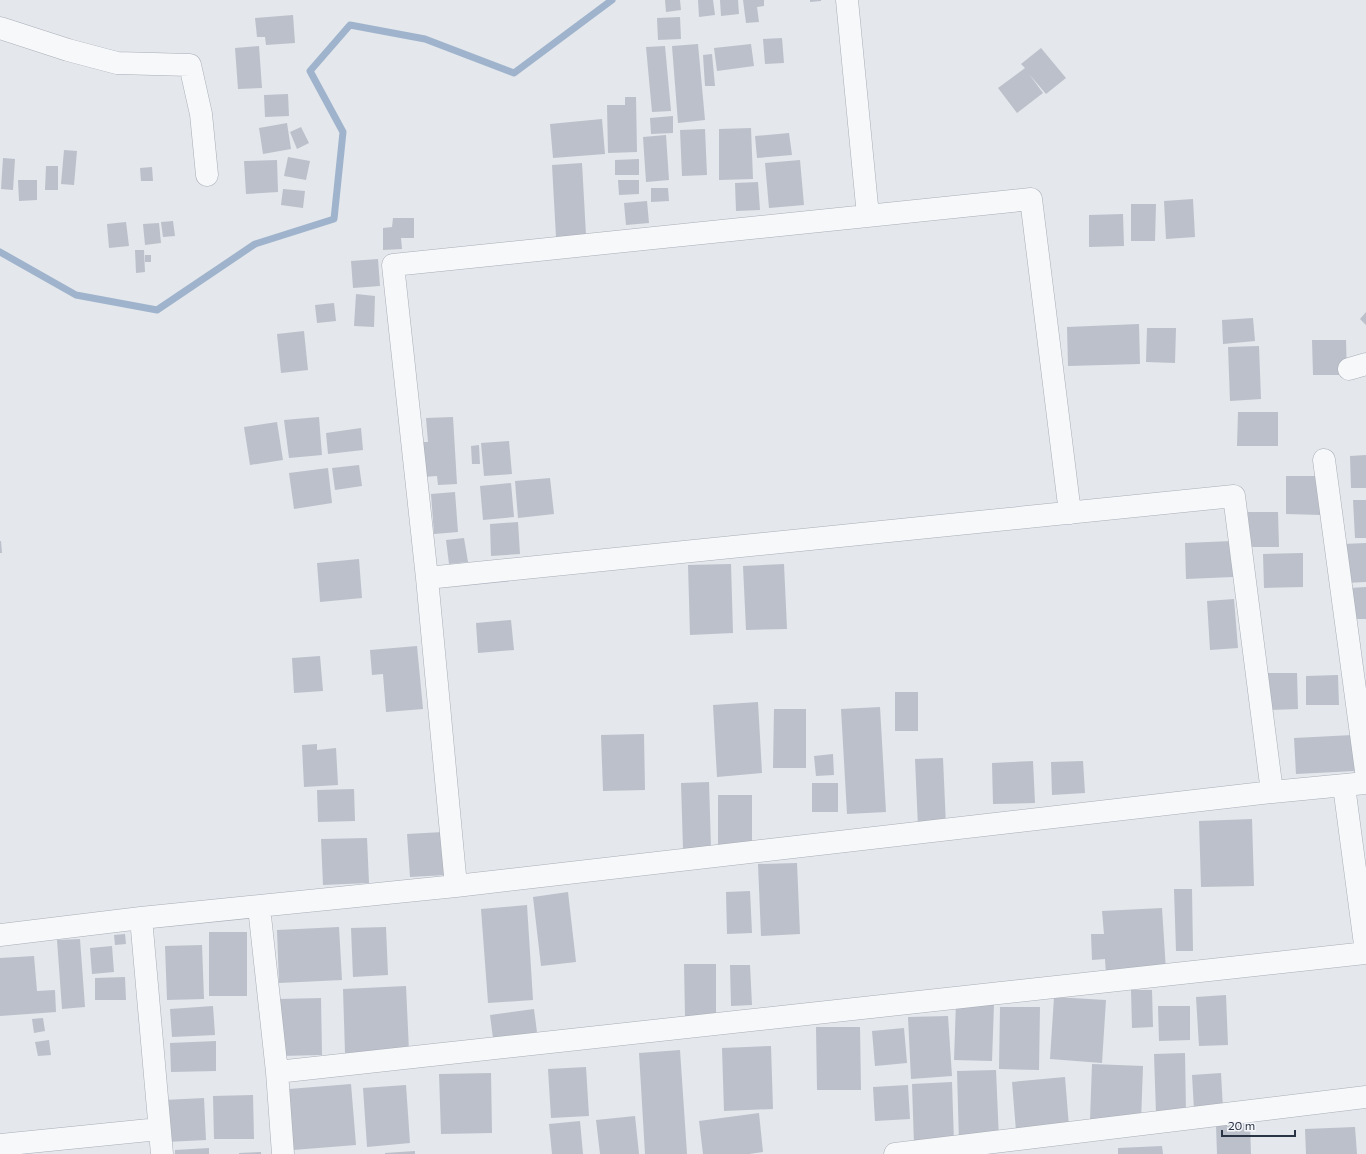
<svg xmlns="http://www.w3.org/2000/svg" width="1366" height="1154" font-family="Commissioner,sans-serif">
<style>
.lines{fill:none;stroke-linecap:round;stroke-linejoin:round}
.stream{stroke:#9fb4cc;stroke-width:7}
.building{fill:#bbc0ca}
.minor-casing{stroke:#a9aeb7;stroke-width:23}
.minor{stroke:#f7f8fa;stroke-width:22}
</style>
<rect width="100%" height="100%" fill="#e4e7ec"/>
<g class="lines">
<path class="stream" d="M0 252 76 295 157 310 255 244 334 219 343 132 310 71 350 25 425 39 514 73 612 0"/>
</g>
<path class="building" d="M665 0H680L681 10 666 12Z
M698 0H713L715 15 699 17Z
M720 0H738L739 14 721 16Z
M743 0H764V6L757 7 759 22 746 23Z
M810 0H821V1L810 2Z
M293 15 295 43 266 45 265 37H257L255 18Z
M680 17 681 39 658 40 657 18Z
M782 38 784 63 765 64 763 39Z
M698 44 705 120 678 123 672 46Z
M751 44 754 66 717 71 714 48Z
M259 46 262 88 238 89 235 48Z
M665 46 671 111 652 112 646 47Z
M1041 48 1066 78 1046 94 1029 74 1043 93 1017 113 998 88 1025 68 1021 64Z
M712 54 715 86H705L703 55Z
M288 94 289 116 265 117 264 95Z
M625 97H636L637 152 608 153 607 105H625Z
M673 116V133L651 134 650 118Z
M602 119 605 154 553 158 550 124Z
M287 123 291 149 263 154 259 128Z
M301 127 309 143 297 149 290 132Z
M751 128 753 179 719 180V129Z
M705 129 707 175 682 176 680 130Z
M789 133 792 155 757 158 755 136Z
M666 135 669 180 646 182 643 137Z
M64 150 77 151 74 185 61 184Z
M288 157 310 161 306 180 284 176Z
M3 158 15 159 13 190 1 189Z
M639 159V175H615V160Z
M277 160 278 192 246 194 244 161Z
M800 160 804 205 769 208 765 163Z
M582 163 586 235 556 237 552 165Z
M46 166H58V190H45Z
M152 167 153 181H141L140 168Z
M18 180H37V200L19 201Z
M618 180H639V194L619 195Z
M758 182 760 210 736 211 735 183Z
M651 188H668L669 201 651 202Z
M283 189 305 191 303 208 281 205Z
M1193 199 1195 237 1166 239 1164 201Z
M647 201 649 223 626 225 624 203Z
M1131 204H1156L1155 241H1131Z
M1123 214 1124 246 1089 247V215Z
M393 218H414V238H401L402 249 383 250V228L392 227Z
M173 221 175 236 163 237 161 222Z
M126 222 129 246 109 248 107 224Z
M159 223 161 243 145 245 143 224Z
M135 250H144L145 272 136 273Z
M145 255H151V262H145Z
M378 259 380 286 353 288 351 261Z
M356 294 375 296 374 327 354 326Z
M334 303 336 321 317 323 315 305Z
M1366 312V325L1360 319Z
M1253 318 1255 341 1223 344 1222 320Z
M1139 324 1140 364 1068 366 1067 327Z
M1147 328H1176L1175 363 1146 362Z
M304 331 308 370 281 373 277 334Z
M1312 340H1346L1347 375H1313Z
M1259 346 1261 399 1230 401 1228 347Z
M1238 412H1278V446H1237Z
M319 417 322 455 289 458 284 420Z
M453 417 457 484 438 485 437 476 422 477 420 442H428L426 418Z
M277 422 283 460 250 465 244 427Z
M361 428 363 450 328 454 326 433Z
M509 441 512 474 484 476 481 443Z
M479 445 480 464H472L471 446Z
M1366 455V488H1351L1350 456Z
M359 465 362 486 335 490 332 468Z
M328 468 332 503 294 509 289 473Z
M1286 476H1321V515L1286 514Z
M550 478 554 514 518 518 515 481Z
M511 483 514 517 483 520 480 486Z
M455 492 458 532 434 534 431 494Z
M1353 500H1366V538H1355Z
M1248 512H1278L1279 547H1249Z
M518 522 520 554 491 556 490 524Z
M464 538 468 562 449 564 446 540Z
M0 541H1L2 553H0Z
M1232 541 1233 577 1186 579 1185 543Z
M1366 543V582L1345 583 1343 544Z
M1303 553V587L1264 588 1263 554Z
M359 559 362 598 320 602 317 563Z
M731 564 733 633 690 635 688 565Z
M784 564 787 629 746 630 743 566Z
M1366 587V619H1352L1350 588Z
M1234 599 1238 648 1210 650 1207 601Z
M511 620 514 650 478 653 476 623Z
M417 646 423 709 386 712 383 674 372 675 370 650Z
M320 656 323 691 294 693 292 658Z
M1266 673H1297L1298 709 1267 710Z
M1338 675 1339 705H1306V676Z
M895 692H918V731H895Z
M758 702 762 773 717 777 713 705Z
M880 707 886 812 847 814 841 709Z
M774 709H806V768H773Z
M644 734 645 790 603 791 601 735Z
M1353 735 1355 771 1296 774 1294 738Z
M317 744V750L336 748 338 785 304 787 302 745Z
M833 754 834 775 816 776 814 756Z
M943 758 946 826 918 827 915 759Z
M1033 761 1035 803 993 804 992 763Z
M1083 761 1085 793 1052 795 1051 762Z
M709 782 711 848 683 849 681 783Z
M812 783H838V812H812Z
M354 789 355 821 318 822 317 790Z
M718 795H752V847H718Z
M1252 819 1254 886 1201 887 1199 821Z
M443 832 446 875 410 877 407 834Z
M367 838 369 883 323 885 321 839Z
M797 863 800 934 761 936 758 864Z
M1174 889H1192L1193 951H1176Z
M750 891 752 933 727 934 726 892Z
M568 892 576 962 541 966 533 897Z
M527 905 533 1000 488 1003 481 909Z
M1162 908 1166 971 1106 975 1105 959 1092 960 1091 934H1104L1102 911Z
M339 927 342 980 279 983 277 930Z
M386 927 388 975 353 977 351 928Z
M209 932H247V996H209Z
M125 934 126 944 115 945 114 935Z
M80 939 85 1007 62 1009 57 940Z
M202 945 204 999 167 1000 165 946Z
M112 946 114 972 92 974 90 948Z
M34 956 37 991 55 990 56 1012 0 1016V958Z
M684 964H716V1017H685Z
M730 965H750L752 1005 731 1006Z
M125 977 126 1000H95V978Z
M406 986 409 1051 345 1053 343 989Z
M1131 990H1152L1153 1027 1132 1028Z
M1226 995 1228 1045 1199 1046 1196 997Z
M1054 997 1106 1000 1102 1063 1050 1059Z
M321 998 322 1055 280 1056 278 999Z
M956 1002 994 1004 992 1061 954 1060Z
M213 1006 215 1035 172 1037 170 1009Z
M1158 1006H1190V1040L1159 1041Z
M1000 1007H1040L1039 1070 999 1069Z
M534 1009 538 1040 494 1046 490 1015Z
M948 1016 952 1076 911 1079 908 1017Z
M43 1018 45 1031 34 1033 32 1019Z
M816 1027H860L861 1090H817Z
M904 1028 907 1063 875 1066 872 1031Z
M49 1040 51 1055 38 1056 35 1042Z
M216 1041V1071L171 1072 170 1043Z
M771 1046 773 1109 724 1111 722 1048Z
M680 1050 687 1154H645L639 1053Z
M1185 1053 1186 1113 1156 1114 1154 1054Z
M1092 1064 1143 1066 1141 1122 1090 1120Z
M586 1067 589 1116 551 1118 548 1069Z
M996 1070 999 1140 959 1142 957 1071Z
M491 1073 492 1133 441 1134 439 1074Z
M1221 1073 1223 1109 1194 1110 1192 1075Z
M1065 1077 1069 1127 1016 1131 1012 1082Z
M952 1082 954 1143 914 1145 912 1084Z
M351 1084 356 1145 293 1150 289 1089Z
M406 1085 410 1143 367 1147 363 1088Z
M908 1085 910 1119 875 1121 873 1087Z
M253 1095 254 1139H214L213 1096Z
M204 1098 206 1140 166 1142 164 1100Z
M759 1113 763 1152 749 1154H703L699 1121Z
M635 1116 639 1154H600L596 1120Z
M580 1121 583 1154H552L549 1124Z
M1250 1124 1251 1154H1217L1216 1125Z
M1355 1127 1357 1154H1306L1305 1129Z
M1162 1146 1163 1154H1118V1148Z
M209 1148V1154H175V1150Z
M415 1151V1154H385V1153Z
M261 1152V1154H239V1153Z"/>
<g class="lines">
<defs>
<path id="minor" d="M847 0 868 216
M0 28 68 50 117 63 190 65 201 114 207 175
M1349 369 1366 364
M1324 460 1366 771
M427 578 1234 496 1272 792
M1344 786 1366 952
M456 886 427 578 393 265 1031 199 1070 513
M259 907 277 1072 283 1154
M141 918 162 1154
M0 935 141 918 456 886 1272 792 1366 783
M277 1072 1366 953
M0 1145 159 1129
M895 1154 1366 1097"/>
</defs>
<use href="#minor" class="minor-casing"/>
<use href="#minor" class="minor"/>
</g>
<path d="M1222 1130v6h73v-6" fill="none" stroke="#2b3445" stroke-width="2"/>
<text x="1228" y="1130" font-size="12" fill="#2b3445" stroke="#f4f6f9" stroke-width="3" paint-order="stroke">20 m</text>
</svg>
